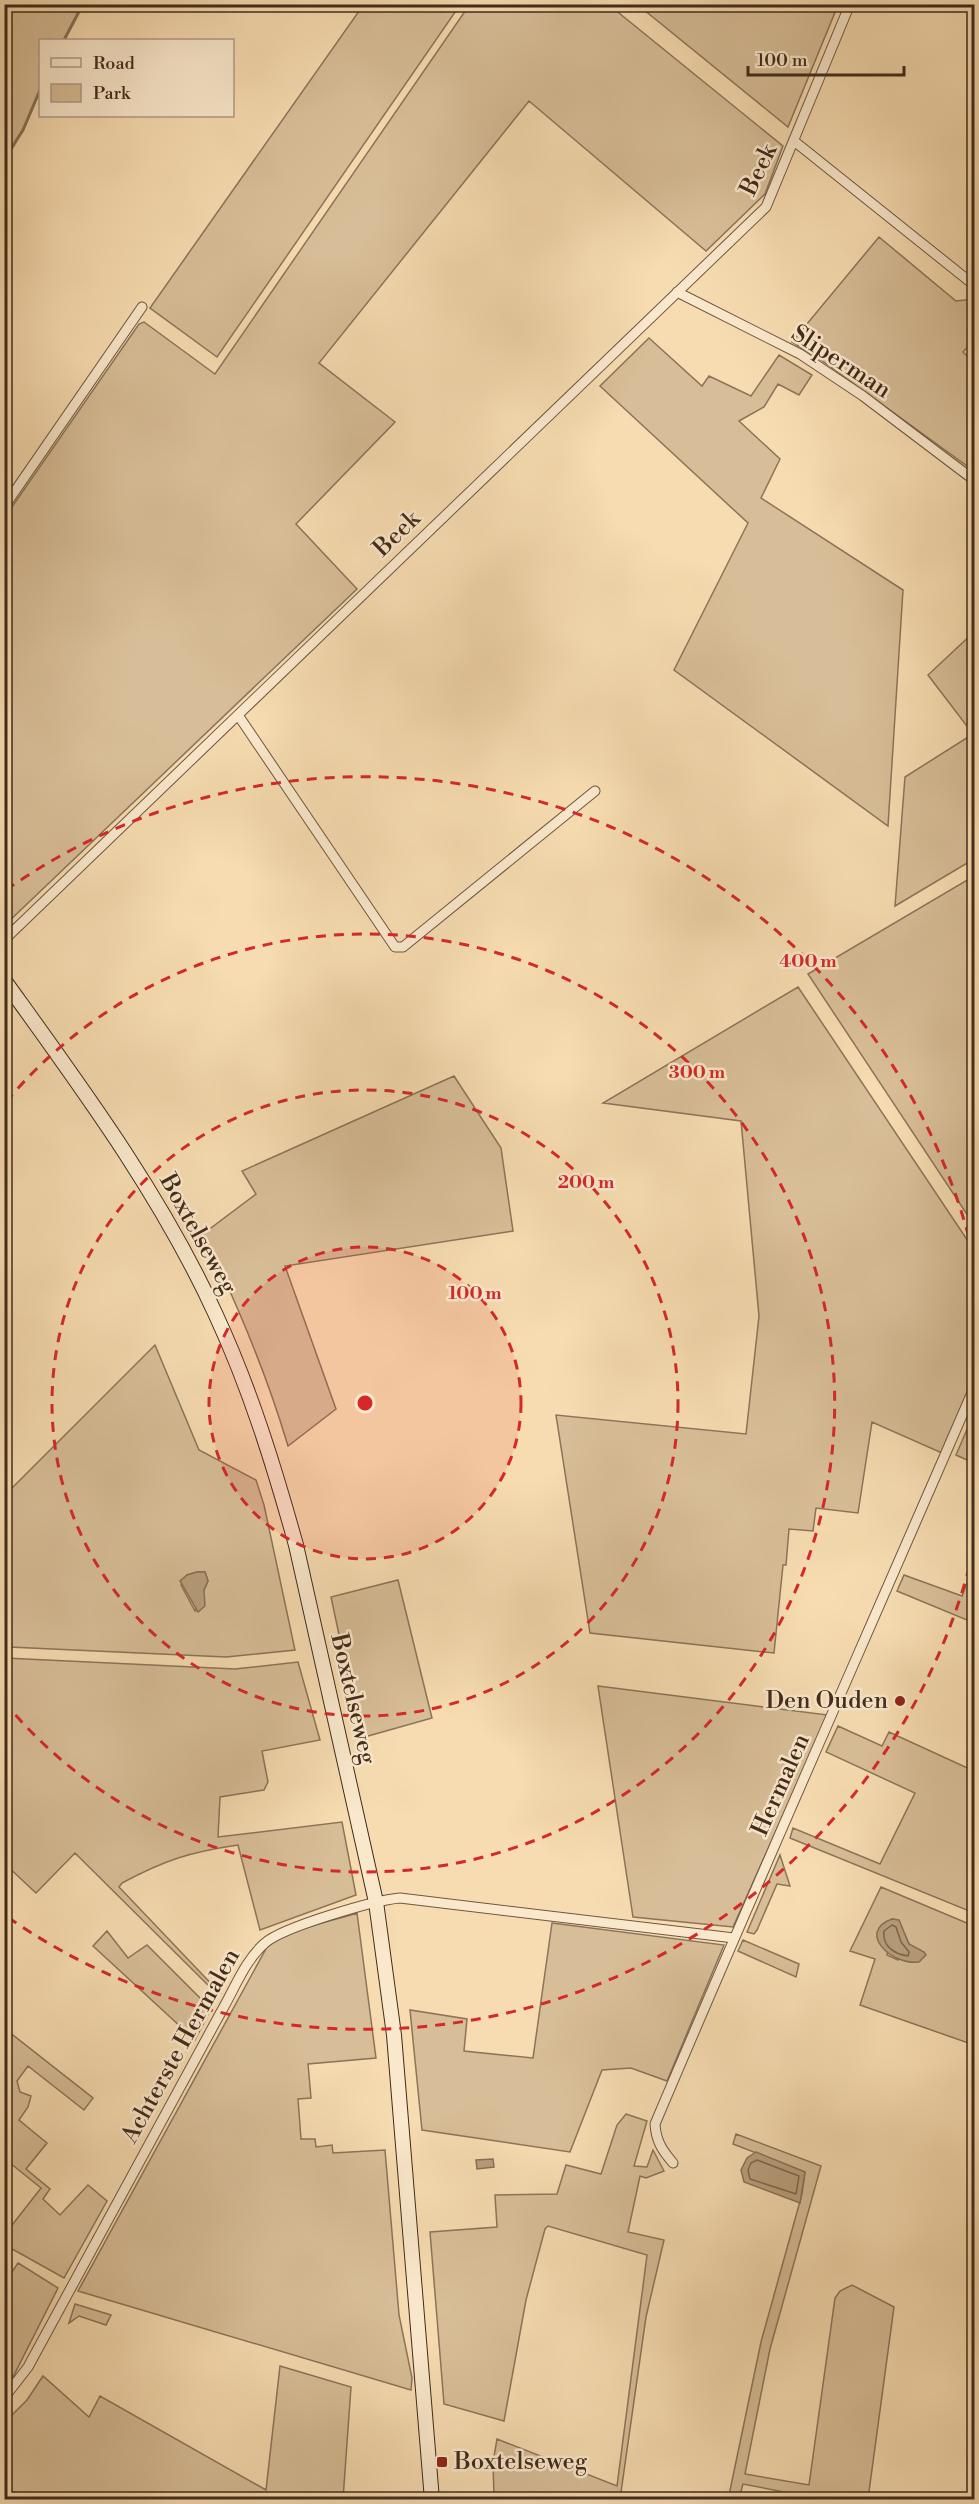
<svg xmlns="http://www.w3.org/2000/svg" width="979" height="2504" font-family="'Libre Bodoni',serif">
<style>
.green{fill:#d8be98;stroke:#8c745a;stroke-width:1.5;fill-rule:evenodd}
.water{fill:#b9a07e;stroke:#897156;stroke-width:1.5}
.lines{fill:none;stroke-linecap:round;stroke-linejoin:round}
.shore{stroke:#7d664c;stroke-width:1.5}
.stream{stroke:#897156;stroke-width:3}
.minor-casing{stroke:#6e5740;stroke-width:11}
.secondary-casing{stroke:#412b1b;stroke-width:16}
.minor{stroke:#fae8cc;stroke-width:9}
.secondary{stroke:#fae8cc;stroke-width:14}
.ring{fill:none;stroke:#d62828;stroke-width:3;stroke-dasharray:10 8}
.poi-dot{fill:#8f2418;stroke:#fae8cc;stroke-width:2}
.labels{text-anchor:middle;dominant-baseline:central;stroke-width:5;stroke-linejoin:round;paint-order:stroke}
.street-label{font-size:24px;fill:#412b1b;stroke:#fae8cc}
.poi-label{font-size:24px;fill:#412b1b;stroke:#fae8cc;text-anchor:end}
.centre{fill:#d62828;stroke:#fae8cc;stroke-width:3}
.ring-label{font-size:18px;text-anchor:middle;font-weight:bold;fill:#d62828;stroke:#fae8cc;stroke-width:5;stroke-linejoin:round;paint-order:stroke}
</style>
<rect width="100%" height="100%" fill="#f7dcb1"/>
<filter id="stains"><feTurbulence type="fractalNoise" baseFrequency=".00333" numOctaves="4"/><feColorMatrix values="0 0 0 0 .2 0 0 0 0 .09 0 0 0 0 .02 0 0 0 .5 -.17"/></filter>
<radialGradient id="worn" r=".72"><stop offset=".6" stop-color="#630" stop-opacity="0"/><stop offset="1" stop-color="#630" stop-opacity=".3"/></radialGradient>
<path class="green" d="M5 4 83 5 64 40H40V90L23 130 5 160Z
M364 4 460 5 217 357 150 308Z
M470 4 609 5 783 146 765 194 706 251 529 101 319 363 395 422 296 524 357 589 5 925V517L139 324 144 322 215 374Z
M638 5H838L788 127Z
M879 237 956 301 974 299V340L963 352 974 363V471L821 360 792 342Z
M649 338 702 386 709 376 751 396 779 355 812 375 799 395 778 384 764 407 739 421 780 459 761 498 903 590 888 826 674 670 748 523 600 386Z
M974 632V859L895 906 905 777 973 734 928 675Z
M974 876V1225L808 974Z
M798 987 974 1250V1376L942 1453 872 1422 858 1513 816 1508 813 1531 789 1529 786 1565H783L774 1653 590 1633 556 1415 746 1434 759 1316 741 1121 603 1103Z
M454 1076 501 1148 513 1231 285 1266 336 1409 288 1446C266 1372 237 1303 203 1234L256 1194 242 1171Z
M155 1345 199 1450 256 1480 264 1505 295 1650 226 1657 9 1647 5 1642V1495ZM197 1572H205L208 1581 195 1611 181 1585 187 1575Z
M974 1413V1463L956 1455Z
M974 1565V1623L897 1591 904 1575 962 1596Z
M398 1580 432 1718 361 1738 331 1597Z
M5 1658 235 1669 298 1662 320 1740 262 1751 268 1782 264 1790 220 1797 218 1837 342 1822 356 1895 260 1930 238 1845C190 1852 165 1860 122 1883L119 1887 220 1993H216L75 1853 36 1893 5 1864Z
M598 1686 828 1715 733 1927 633 1917Z
M838 1726 882 1746 889 1732 974 1771V1913L790 1838 793 1828 880 1864 915 1793 826 1752Z
M780 1855 790 1886 777 1884 757 1930 754 1934 747 1932Z
M881 1887 974 1926V2045L860 2005 875 1959 850 1951ZM892 1919 898 1920 909 1944 898 1960 887 1955Z
M357 1913 376 2058 308 2064 311 2098 298 2099 301 2139H315L316 2147 332 2145 333 2153 385 2150 399 2315 412 2378 411 2390 78 2291 267 1947C284 1930 333 1921 357 1913Z
M552 1923 724 1945 667 2081 631 2068 602 2070 570 2152 422 2130 410 2010 467 2019 464 2051 533 2058Z
M107 1931 128 1958 147 1945 211 2009 195 2040 93 1946Z
M743 1940 799 1964 796 1977 738 1951Z
M4 2028 93 2098 84 2110 28 2066 17 2081 20 2092 31 2096 28 2107 19 2120 47 2143 26 2169 50 2189 43 2199 60 2215 88 2185 107 2201 64 2278 5 2245V2234L41 2188 5 2159Z
M626 2114 647 2121 634 2166 647 2167 653 2150 664 2171 646 2178 640 2176 628 2232 664 2240 646 2317 620 2499H475L494 2497 493 2462 497 2439 617 2486 647 2255 548 2226 545 2229 526 2300 504 2421 444 2404 430 2232 497 2227 495 2195 557 2194 566 2165 601 2174 617 2125Z
M736 2134 821 2166 770 2349 745 2474 809 2485 835 2298 840 2291 852 2285 894 2307 868 2499H795V2494L743 2484 739 2499 728 2500 761 2342 802 2194 805 2172 733 2144Z
M18 2263 58 2288 13 2377 5 2385V2282Z
M75 2304 111 2315 106 2325 79 2316 69 2323Z
M280 2366 351 2387 343 2499H5V2422L27 2400 43 2376 89 2417 100 2396 266 2490Z"/>
<path class="water" d="M197 1572H205L208 1581 204 1590 205 1606 198 1612 180 1581 187 1575Z
M892 1919 899 1920 909 1944 924 1952 926 1955 919 1962C892 1966 856 1932 892 1919Z
M756 2152 805 2172 800 2203 744 2182 741 2170 747 2158Z
M493 2159 494 2167 477 2169 476 2160Z"/>
<g class="lines">
<path class="shore" d="M892 1925 896 1927 901 1942 909 1952 908 1956C894 1954 882 1946 884 1931Z
M757 2160 799 2176 796 2194 750 2179 748 2170 751 2163Z"/>
<path class="stream" d="M64 40 83 4
M4 160 23 130 40 90"/>
<defs>
<path id="minor" d="M794 141 974 285
M677 292 800 354 863 396 974 480
M4 507 142 307
M238 715 395 947H403L595 791
M4 940 766 207 850 4
M673 2163C662 2150 656 2141 655 2124 759 1878 868 1633 974 1388
M4 2398 28 2367 221 2012C234 1990 245 1960 265 1943 283 1927 375 1900 400 1898L734 1938"/>
<path id="secondary" d="M4 980C81 1087 160 1193 215 1313 250 1388 274 1466 296 1545L376 1902 394 2035 432 2500"/>
</defs>
<use href="#minor" class="minor-casing"/>
<use href="#secondary" class="secondary-casing"/>
<use href="#minor" class="minor"/>
<use href="#secondary" class="secondary"/>
</g>
<circle cx="365" cy="1403" r="156" fill="#d62828" fill-opacity=".12"/>
<g class="ring">
<circle cx="365" cy="1403" r="156"/>
<circle cx="365" cy="1403" r="313"/>
<path d="M6 1102A469 469 0 1 1 6 1704"/>
<path d="M974 1549A626 626 0 0 1 6 1916M6 890A626 626 0 0 1 974 1257"/>
</g>
<g class="poi-dot">
<circle cx="900" cy="1701" r="6"/>
<rect x="436" y="2456" width="12" height="12" rx="3"/>
</g>
<g class="labels">
<g class="street-label">
<text transform="translate(759 170) rotate(-64)">Beek</text>
<text transform="translate(841 362) rotate(33)">Sliperman</text>
<text transform="translate(397 534) rotate(-44)">Beek</text>
<text transform="translate(198 1234) rotate(61)">Boxtelseweg</text>
<text transform="translate(353 1699) rotate(77)">Boxtelseweg</text>
<text transform="translate(781 1785) rotate(-66)">Hermalen</text>
<text transform="translate(181 2046) rotate(-61)">Achterste Hermalen</text>
</g>
<g class="poi-label">
<text x="888" y="1701">Den Ouden</text>
<text x="454" y="2462" text-anchor="start">Boxtelseweg</text>
</g>
</g>
<circle cx="365" cy="1403" r="9" class="centre"/>
<g class="ring-label">
<text x="808" y="967">400 m</text>
<text x="697" y="1078">300 m</text>
<text x="586" y="1188">200 m</text>
<text x="475" y="1299">100 m</text>
</g>
<rect width="979" height="2504" fill="none" stroke="#f7dcb1" stroke-width="24"/>
<rect x="6" y="6" width="967" height="2492" fill="none" stroke="#412b1b" stroke-width="3"/>
<rect x="12" y="12" width="955" height="2480" fill="none" stroke="#412b1b" stroke-width="1.5"/>
<rect x="39" y="39" width="195" height="78" fill="#fae8cc" stroke="#b09c85" stroke-width="1.5"/>
<rect x="51" y="58" width="30" height="9" fill="#fae8cc" stroke="#b09c85" stroke-width="1.5"/>
<text x="93" y="69" font-size="18" fill="#412b1b">Road</text>
<rect x="51" y="84" width="30" height="18" fill="#d8be98" stroke="#b09c85" stroke-width="1.5"/>
<text x="93" y="99" font-size="18" fill="#412b1b">Park</text>
<path d="M748 66v9h156v-9" fill="none" stroke="#412b1b" stroke-width="3"/>
<text x="757" y="66" font-size="18" fill="#412b1b" stroke="#fae8cc" stroke-width="4.5" paint-order="stroke">100 m</text>
<rect width="100%" height="100%" filter="url(#stains)"/>
<rect width="100%" height="100%" fill="url(#worn)"/>
</svg>
